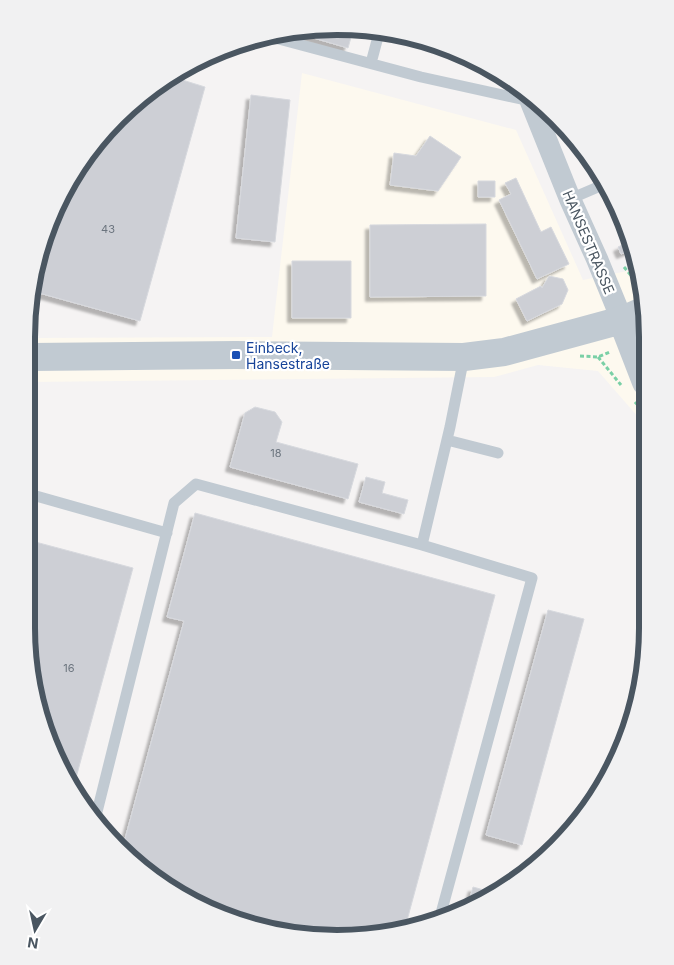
<svg xmlns="http://www.w3.org/2000/svg" width="674" height="965" font-family="Inter,sans-serif">
<style>
.commercial{fill:#fdf9ef}
.building{fill:#cdcfd5;stroke:#d7d9de;filter:url(#shadow)}
.lines{fill:none;stroke-linecap:round;stroke-linejoin:round}
.path{stroke:#7ad0a6;stroke-width:3;stroke-dasharray:4 2.5;stroke-linecap:butt}
.service{stroke:#c1cad2;stroke-width:11}
.minor{stroke:#c1cad2;stroke-width:22}
.tertiary{stroke:#c1cad2;stroke-width:28}
.transit-dot{fill:#1a4fb4;stroke:#fff;stroke-width:2}
.labels{text-anchor:middle;dominant-baseline:central;stroke-width:4.5;stroke-linejoin:round;paint-order:stroke}
.number-label{font-size:11px;fill:#6b747e}
.street-label{font-size:14px;fill:#4a5661;stroke:#fff}
.transit-label{font-size:14px;fill:#164399;stroke:#fff;text-anchor:start}
.rim{fill:none;stroke:#4a5661;stroke-width:6}
</style>
<defs>
<filter id="shadow"><feDropShadow dx="-4.5" dy="4.5" stdDeviation="1" flood-color="#0004"/></filter>
</defs>
<rect width="100%" height="100%" fill="#f5f3f3"/>
<path class="commercial" d="M302 73 516 130 583 280 637 269 645 296 646 426 598 371 538 365 494 377 30 382 31 338 272 337Z
M562 126 570 132 586 155 572 151Z"/>
<path class="building" d="M354 27 348 48 300 34Z
M176 78 205 87 140 321 32 291V276L68 182 132 104Z
M251 95 290 100 275 242 236 238Z
M430 136 461 157 438 191 390 185 394 153 416 156Z
M516 178 541 232 551 227 569 264 537 279 499 200 511 194 505 183Z
M478 181H495V197H478Z
M486 224V296L370 297V225Z
M629 242 631 250 621 254 618 247Z
M292 261H351V318H292Z
M549 276 563 279 568 290 562 304 527 321 516 299 541 286 542 288Z
M255 407 275 412 282 422 276 442 358 464 348 499 230 467 245 413Z
M366 477 385 482 382 493 408 500 404 514 359 502Z
M195 513 495 595 405 928 378 936H296L218 915 132 862 122 850 184 621 167 617Z
M28 540 133 568 73 789 37 709 26 628Z
M548 610 584 619 522 845 486 835Z
M473 887 495 893 474 907 467 909Z"/>
<g class="lines">
<path class="path" d="M624 267 634 279H640
M580 356 598 357 610 352
M598 357 621 385
M635 402 646 414"/>
<path class="service" d="M275 38 421 77 530 101
M371 63 379 33
M570 199 605 184
M447 440 498 453
M29 494 167 533
M422 545 450 427 464 357
M95 820 174 503 196 484 422 545 532 578 440 917"/>
<path class="minor" d="M531 102 570 199 597 259 622 320"/>
<path class="tertiary" d="M622 320 646 382
M31 357 236 355 464 357 504 352 622 320 645 310"/>
</g>
<rect class="transit-dot" x="231" y="350" width="10" height="10" rx="2.5"/>
<g class="labels">
<g class="number-label">
<text x="108" y="229">43</text>
<text x="276" y="453">18</text>
<text x="69" y="668">16</text>
</g>
<g class="street-label">
<text transform="translate(589 242) rotate(67)">HANSESTRASSE</text>
</g>
<g class="transit-label">
<text x="246" y="347">Einbeck,<tspan x="246" dy="16">Hansestraße</tspan></text>
</g>
</g>
<path d="M0 0H674V965H0ZM337 35H337A302 302 0 0 1 639 337V628A302 302 0 0 1 337 930H337A302 302 0 0 1 35 628V337A302 302 0 0 1 337 35Z" fill="#f1f1f2" fill-rule="evenodd"/>
<path class="rim" d="M337 35H337A302 302 0 0 1 639 337V628A302 302 0 0 1 337 930H337A302 302 0 0 1 35 628V337A302 302 0 0 1 337 35Z"/>
<g transform="translate(35 930) rotate(189)" stroke="#ffffff" stroke-width="4" paint-order="stroke">
<path d="M0-4L9 19L0 12L-9 19Z" fill="#4a5661"/>
<text y="-8" font-size="14" font-weight="bold" text-anchor="middle" fill="#4a5661">N</text>
</g>
</svg>
